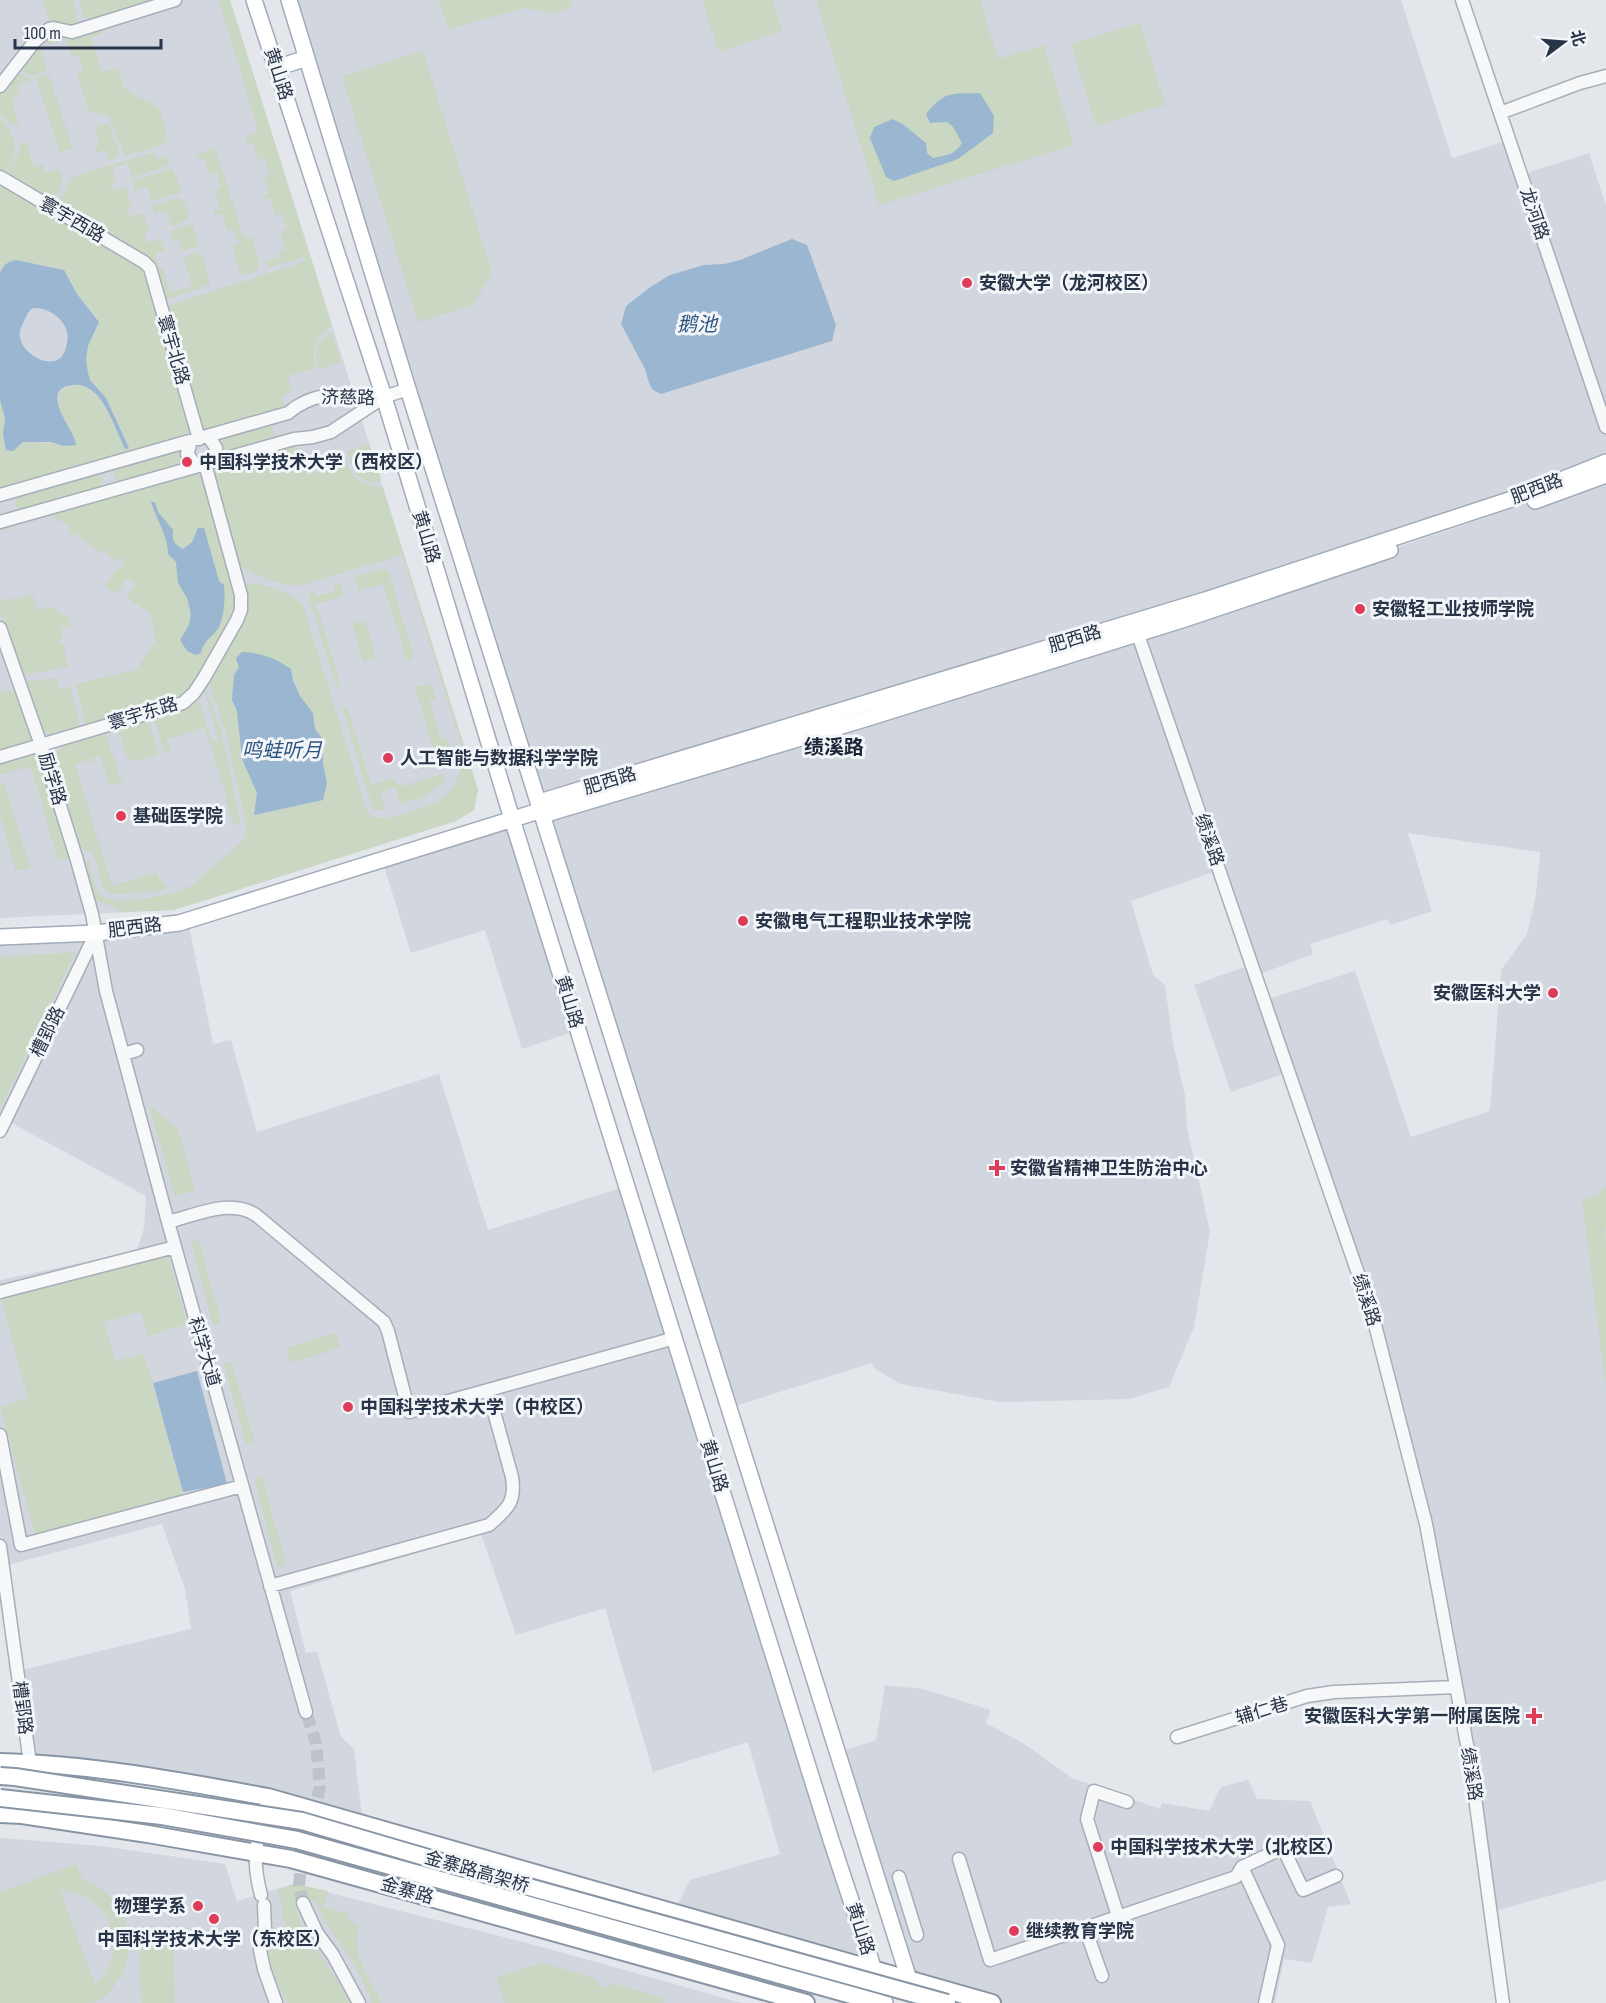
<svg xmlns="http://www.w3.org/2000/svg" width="1606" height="2003" font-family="'Sofia Sans Condensed','Noto Sans SC',sans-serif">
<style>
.built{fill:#d1d6df;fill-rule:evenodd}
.green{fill:#c9d7c3;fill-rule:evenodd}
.water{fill:#9ab6d0;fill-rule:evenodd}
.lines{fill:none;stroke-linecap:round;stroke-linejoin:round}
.minor-tunnel{stroke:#bec3cb;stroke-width:12;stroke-dasharray:12 6;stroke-linecap:butt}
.minor-casing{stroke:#a7aeb7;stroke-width:15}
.major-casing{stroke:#a1abba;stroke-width:18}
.highway-casing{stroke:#8895a5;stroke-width:20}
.minor{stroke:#f6f8fa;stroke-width:12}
.major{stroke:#fff;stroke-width:15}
.highway{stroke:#fff;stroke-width:16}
.highway-bridge-casing{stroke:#8895a5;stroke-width:20;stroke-linecap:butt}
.highway-bridge{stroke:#fff;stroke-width:16}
.poi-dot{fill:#de3c59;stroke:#f3f6f9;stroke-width:2}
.labels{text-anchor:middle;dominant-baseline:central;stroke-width:6;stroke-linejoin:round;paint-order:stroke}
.street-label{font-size:18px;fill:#283447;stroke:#f3f6f9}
.poi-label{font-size:18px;font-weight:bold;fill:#283447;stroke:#f3f6f9;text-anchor:start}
.water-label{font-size:20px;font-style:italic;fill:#2d5580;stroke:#f3f6f9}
.neighbourhood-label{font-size:20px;font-weight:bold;fill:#1a2538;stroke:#f3f6f9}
</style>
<rect width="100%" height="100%" fill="#e3e7ec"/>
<path class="built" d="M0 0H230L478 790 474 810 456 821 174 910 0 918Z
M289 0H1401L1452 158 1509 140 1521 175 1589 153 1606 206V462L1521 496 539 802Z
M1606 475V1880L1491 1912 1426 1524 1373 1317 1289 1072 1231 1092 1194 985 1253 964 1219 870 1131 901 1153 975 1165 985 1173 1043 1185 1095 1187 1128 1210 1231 1194 1327 1169 1387 1129 1399 1000 1402 901 1384 875 1369 872 1363 729 1408 543 815 1185 619 1529 503ZM1408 833 1540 852 1536 895 1527 934 1501 970 1490 1111 1411 1137 1355 971 1265 1000 1257 975 1313 954 1310 944 1388 919 1390 925 1432 911Z
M512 819 578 1030 522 1049 485 930 411 953 382 860Z
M188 921 213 1044 231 1040 257 1132 439 1074 488 1230 627 1186 873 1970 673 1913 690 1880 780 1854 748 1742 653 1772 605 1608 516 1635 481 1534 290 1591 306 1653 317 1652 341 1737 354 1749 363 1825 305 1807 30 1763 18 1671 191 1629 185 1589 162 1524 4 1566 0 1554V1280L137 1251 144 1228 146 1196 6 1120 0 1131V937Z
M885 1685 923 1689 991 1710 986 1723 1023 1743 1072 1778 1160 1809 1162 1803 1209 1811 1221 1787 1248 1780 1257 1799 1310 1801 1351 1904 1328 1907 1312 1963 1284 1959 1275 2003H992L908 1980 837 1753 876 1740Z
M0 1838 101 1846 225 1864 237 1901 295 1884 546 1948 742 2003H0Z"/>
<path class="green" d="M43 0H73L79 23 69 28 50 22Z
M79 0H158L91 22 84 16Z
M219 0H230L332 325C317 337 311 349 315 368L288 376 292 392 282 396 284 406 279 411 208 431 199 424 166 309 170 305 306 261 304 257 271 267 264 262 280 257 279 251 285 249 280 232 287 229 283 214 275 216 270 198 263 200 262 197 269 194 264 176 270 174 265 158 258 160 253 142 247 144 245 138 258 131Z
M439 0H570L572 7 554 13 525 8 448 29Z
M702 0H772L782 31 719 52Z
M816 0H980L998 59 1044 45 1074 145 879 205Z
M1140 23 1165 105 1096 126 1071 44Z
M100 27 105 32 91 37 102 72 117 68 124 89 159 107 168 139 163 145 125 156 108 114 98 116 96 112 90 114 77 73 83 71 78 55 72 57 66 39 48 45 45 37 54 31Z
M38 44 47 70 32 76 22 72 21 66Z
M423 51 492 273 473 305 418 322 342 76Z
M18 73 31 79 29 81 17 85 20 96 12 99 19 126 9 122 0 113V92L14 74Z
M46 75 49 76 73 149 60 152 36 78Z
M0 117C8 126 19 145 14 157 11 163 6 169 3 174L0 173Z
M108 123 120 153 117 158 110 161 106 151 96 153 94 148 100 145 94 127Z
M25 140 34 167 43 164 46 173 59 169 63 183 53 201 5 175 20 151V144Z
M215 148 244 239 252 237 259 263 256 271 241 276 232 246 239 244 234 229 227 231 222 214 215 215 214 210 220 208 215 191 221 188 217 174 210 175 204 158 198 159 196 154Z
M155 152 157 159 168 156 169 165 131 178 132 175 128 163 112 168 116 182 111 184 113 191 126 187 132 207 127 208 130 217 143 213 149 231 144 232 148 243 161 238 165 251 155 254 160 269H163L170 292 192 286 184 257 201 252 210 282 209 285 166 300 162 298 152 265 56 206 72 177Z
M173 168 181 189 179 193 152 201 147 186 135 190 132 181Z
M0 183 144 267 191 431 187 438 0 490V400L5 418 3 435 4 444 16 449 23 442C42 442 59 445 77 443 73 430 59 420 58 405 58 397 59 389 68 387 99 376 114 428 125 449L129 448 106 398 90 380 88 373 86 359 88 346 98 328 97 317 77 294 69 279 58 268 26 262 3 267 0 273Z
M176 198C186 198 191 211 188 220L171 226 166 210 154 214 152 205Z
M188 225H192L199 245 182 251 178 239 173 241 170 231Z
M330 333 333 335 341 361 340 363 319 369C311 356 318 341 330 333Z
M272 422 273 426 271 427 277 439 227 452 221 446 223 438 227 435Z
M295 443 308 475 346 463C353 479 366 486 383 488L478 790 474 810 456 821 174 910 120 912C112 903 103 906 95 899L86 861H89C92 871 94 889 102 896 115 907 177 895 192 885L239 844 246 835V825L227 736 211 689 210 675 244 587 248 583C262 583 296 593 303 606L367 812 371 817C385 820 395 816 409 812 445 801 461 790 463 750L402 555 302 585C279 587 256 575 237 564L213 474 217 468 222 464ZM239 667 291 669 300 696 313 713 315 729 322 738 323 764 327 783 323 800 254 815 257 793 242 759 237 711Z
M369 444 381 479 380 482C359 484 351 470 348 451Z
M173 451 179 452 182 457V463L177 468 122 484 114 478V471L118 467Z
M196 472 203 479 237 594 236 612 193 689 176 701 86 728 76 684 136 670 156 640 150 613 130 600 128 595 136 584 127 578 119 591 113 592 105 586 117 568 124 566 123 558 115 560 109 557 107 550 100 552 79 537 78 533 70 535C68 526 66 521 56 520L54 514 12 526 4 532 2 530 12 524Z
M94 473 103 480 99 489 24 511 19 510 15 505 16 498 20 494Z
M381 569 388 570 414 658 407 660 383 584 359 591 354 577Z
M337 583 340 584 343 596 316 604 341 686H336L310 600V591L314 590 316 596 335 591 334 584Z
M33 595 37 610 52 607 53 610H57L58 613H61L70 619 71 626 61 628 63 636 59 641 64 645 66 659 69 666 26 675 22 672 0 613V601Z
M365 620 376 658 363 662 352 624Z
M56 678 59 689 71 687 80 729 52 736 40 730 26 683 28 681Z
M428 684 433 686 436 698 429 701 441 739 447 738 453 757 450 762 405 774 438 764 415 687Z
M11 690 19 693 33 733 32 739 20 747 0 753V694Z
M207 690 223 739 240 821 234 827 225 798 228 797 219 776 221 775 218 766H216L212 746H210L204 728 167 739 170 751 165 752 154 720C167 710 184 711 196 699L199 702 211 739 213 742H216L218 737 205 692Z
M347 706 371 785 392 779 396 783 403 786 444 773 445 780 425 797 400 804 395 787 380 792 385 809 375 810 372 806 344 712V708Z
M144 721 149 722 158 752 157 756C124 765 129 763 119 732L123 727Z
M102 733 106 736 122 783 110 786 100 756 91 759 92 764H90L88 760 75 764 112 886 157 872 161 882 164 881 166 888 163 891 111 894 105 891 93 853 82 849 51 756 69 743Z
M28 753 35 754 42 763 70 854 69 859 58 860 31 766 0 775V762Z
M4 783 30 868 16 871 0 816V785Z
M76 952 0 1108V957Z
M149 1105 178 1129 195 1191 175 1196Z
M1606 1185V1228L1605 1227 1606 1251V1388L1582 1198 1597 1196Z
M199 1240 221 1323 213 1325 191 1242Z
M167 1254 188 1324 148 1336 141 1312 104 1322 115 1361 144 1354 187 1507 39 1548 0 1407 28 1398 0 1294Z
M336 1333 340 1348 291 1363 286 1348Z
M231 1362 255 1443 246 1444 224 1363Z
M262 1476 286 1566 277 1567 255 1479Z
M77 1864 82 1879C125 1892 144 1946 116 1983 112 1990 104 1999 96 2002 89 2003 77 2003 69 2003 46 2003 23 2003 0 2003V1892ZM60 1891C111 1892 131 1951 95 1985Z
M295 1884 328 1891 323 1907 349 1914 348 1921 359 1924C350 1960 369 1972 381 2003H373L354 1964 328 1926 315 1901 294 1905 307 1937 334 1975 350 2003H287C278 1981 261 1955 271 1932L279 1929 289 1933 281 1911 284 1909 277 1889Z
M140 1943H174L175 2003H141Z
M542 1963 597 1979 596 1985 609 1988 610 1983 664 1998 663 2003H505L496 1977Z"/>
<path class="water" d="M980 93 994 116 993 133 958 159 894 181 886 177 870 138 874 127 893 119 904 125 926 143 927 153 933 158C947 155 955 155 962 143L953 127 947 122 930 123 926 114C945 90 952 94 980 93Z
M792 239 807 245 836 325 832 341 661 394 653 390 649 383 645 369 621 324 626 306 649 288 670 275 704 265 724 264 740 260Z
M16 260 64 270 77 294 99 322 88 346 86 359 88 373 90 380 106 398 129 448 125 449C117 433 106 399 91 390 85 386 80 384 73 385 35 389 78 434 76 445L63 446 51 442H23L13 451 6 450 3 435 5 418 0 400V273C3 265 7 262 16 260ZM33 308C51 307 72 324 67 343 66 348 64 356 59 359 45 368 21 351 20 337 19 331 21 328 23 323 26 317 27 312 33 308Z
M151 502H155L158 512 173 530C172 540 173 544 183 549L192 542 198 528H204L219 581 224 585C225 598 225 616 218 629 212 637 203 641 201 653L196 655 187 651 180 640 189 625 191 614 187 598 178 583 176 562 168 554C169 540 156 517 151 502Z
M242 652C261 653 275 658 291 669L293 680 300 696 313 713 315 729 322 738 323 764 327 783 323 800 254 815 257 793 242 759 237 711 232 700 234 675 239 667 236 658Z
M197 1371 227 1484 183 1492 153 1383Z"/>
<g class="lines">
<path class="minor-tunnel" d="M303 1903 299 1885 301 1868 320 1787 316 1743 306 1712"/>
<defs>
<path id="minor" d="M1462 0 1606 427
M0 86 35 41 49 29 53 28 72 32 175 0
M1500 113 1580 83 1606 76
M0 177 144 262 150 268 199 439
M209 437 216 448 214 461
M191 442 187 454 197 466
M0 495 288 413C317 388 348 395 384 397
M0 522 294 439 313 437 331 432 384 397 408 389
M1135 626 1373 1317 1426 1524 1470 1761 1503 2003
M0 628 41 745 76 857 92 914 106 991 168 1222 306 1712
M0 757 183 703 194 693 204 678 237 620 241 610V595L205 464
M124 1054 137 1050
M0 1131 96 933
M168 1222C196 1215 231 1198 256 1215L384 1322 388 1331 409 1412 675 1338
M0 1292 175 1247
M0 1435 21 1545 242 1486
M0 1546 30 1763
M270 1586 489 1525C507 1509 516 1503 512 1477L488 1390
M1177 1737 1307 1696 1334 1692 1456 1687
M959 1859 990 1960 1236 1877 1242 1867 1283 1848 1303 1890 1336 1876
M1242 1867 1278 1945 1265 2003
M899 1877 917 1935
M261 1895C250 1854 258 1837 268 1797
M303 1903 317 1933 333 1955 359 2003
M264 1905 265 1930 260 1950 264 1969 276 2003
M1118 1916 1087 1819 1094 1791 1127 1802
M1085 1928 1102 1976"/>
<path id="major" d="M254 0 384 397 512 819 831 1840 885 2003
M289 0 408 389 912 1989
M276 68 307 58
M1535 501 1606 475
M539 802 1205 600 1521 496 1606 462
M543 815 865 719 1185 619 1390 550
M0 937 96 933 179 923 542 810"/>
<path id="highway" d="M0 1762C90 1764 180 1781 268 1797L992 2003
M0 1814 22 1815 148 1834 291 1859 806 2003"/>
</defs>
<use href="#minor" class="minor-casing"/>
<use href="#major" class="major-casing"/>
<use href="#highway" class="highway-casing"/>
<use href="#minor" class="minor"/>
<use href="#major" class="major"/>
<use href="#highway" class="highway"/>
<defs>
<path id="highway-bridge" d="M0 1776 15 1777 302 1821 500 1879 947 2003
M0 1798 162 1816 297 1840 880 2003"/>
</defs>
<use href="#highway-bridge" class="highway-bridge-casing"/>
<use href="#highway-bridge" class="highway-bridge"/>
</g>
<g class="poi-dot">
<circle cx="967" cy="283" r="6"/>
<circle cx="187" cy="462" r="6"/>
<circle cx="1360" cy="609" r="6"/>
<circle cx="388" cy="758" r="6"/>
<circle cx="121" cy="816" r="6"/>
<circle cx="743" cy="921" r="6"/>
<circle cx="1553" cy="993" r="6"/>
<path d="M994 1159h6v6h6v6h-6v6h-6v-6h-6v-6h6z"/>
<circle cx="348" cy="1407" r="6"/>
<path d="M1531 1707h6v6h6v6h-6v6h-6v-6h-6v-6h6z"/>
<circle cx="1098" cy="1847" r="6"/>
<circle cx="198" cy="1906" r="6"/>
<circle cx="214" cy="1919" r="6"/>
<circle cx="1014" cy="1931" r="6"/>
</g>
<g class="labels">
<g class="street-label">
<text transform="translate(278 74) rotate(72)">黄山路</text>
<text transform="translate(1534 214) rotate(71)">龙河路</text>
<text transform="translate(72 220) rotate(30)">寰宇西路</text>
<text transform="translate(173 350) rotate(74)">寰宇北路</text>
<text transform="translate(348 398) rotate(1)">济慈路</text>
<text transform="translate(1537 489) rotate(-21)">肥西路</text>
<text transform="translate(426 537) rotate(73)">黄山路</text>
<text transform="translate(1075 639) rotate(-17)">肥西路</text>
<text transform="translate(143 714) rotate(-17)">寰宇东路</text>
<text transform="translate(52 779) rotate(73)">励学路</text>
<text transform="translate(610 781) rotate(-17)">肥西路</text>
<text transform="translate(1209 840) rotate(71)">绩溪路</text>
<text transform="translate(135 928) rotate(-7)">肥西路</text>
<text transform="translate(569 1002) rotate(73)">黄山路</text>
<text transform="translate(48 1032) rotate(-64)">槽郢路</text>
<text transform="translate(1366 1300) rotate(72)">绩溪路</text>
<text transform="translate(204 1352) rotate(74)">科学大道</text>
<text transform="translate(714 1466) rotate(73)">黄山路</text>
<text transform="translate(22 1708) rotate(83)">槽郢路</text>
<text transform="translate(1262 1711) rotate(-17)">辅仁巷</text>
<text transform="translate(1471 1774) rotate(81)">绩溪路</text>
<text transform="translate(477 1872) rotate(16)">金寨路高架桥</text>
<text transform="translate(407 1891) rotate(16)">金寨路</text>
<text transform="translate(860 1929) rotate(72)">黄山路</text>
</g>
<g class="poi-label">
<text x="979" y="283">安徽大学（龙河校区）</text>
<text x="199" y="462">中国科学技术大学（西校区）</text>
<text x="1372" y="609">安徽轻工业技师学院</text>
<text x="400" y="758">人工智能与数据科学学院</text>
<text x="133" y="816">基础医学院</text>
<text x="755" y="921">安徽电气工程职业技术学院</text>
<text x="1541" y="993" text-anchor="end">安徽医科大学</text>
<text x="1010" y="1168">安徽省精神卫生防治中心</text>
<text x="360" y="1407">中国科学技术大学（中校区）</text>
<text x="1520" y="1716" text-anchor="end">安徽医科大学第一附属医院</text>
<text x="1110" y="1847">中国科学技术大学（北校区）</text>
<text x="186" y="1906" text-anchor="end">物理学系</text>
<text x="1026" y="1931">继续教育学院</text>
<text x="214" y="1939" text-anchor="middle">中国科学技术大学（东校区）</text>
</g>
<g class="water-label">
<text x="697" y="325">鹅池</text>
<text x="282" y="751">鸣蛙听月</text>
</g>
<g class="neighbourhood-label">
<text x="834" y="748">绩溪路</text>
</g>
</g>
<g transform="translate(1564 42) rotate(74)" stroke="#f3f6f9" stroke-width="4.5" paint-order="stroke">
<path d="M0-4.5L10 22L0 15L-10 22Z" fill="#283447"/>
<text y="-9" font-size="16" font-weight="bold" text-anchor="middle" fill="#283447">北</text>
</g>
<path d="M15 39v9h146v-9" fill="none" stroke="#283447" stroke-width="3"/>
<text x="24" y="39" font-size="18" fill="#283447" stroke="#f3f6f9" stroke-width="4.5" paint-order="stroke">100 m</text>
</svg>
